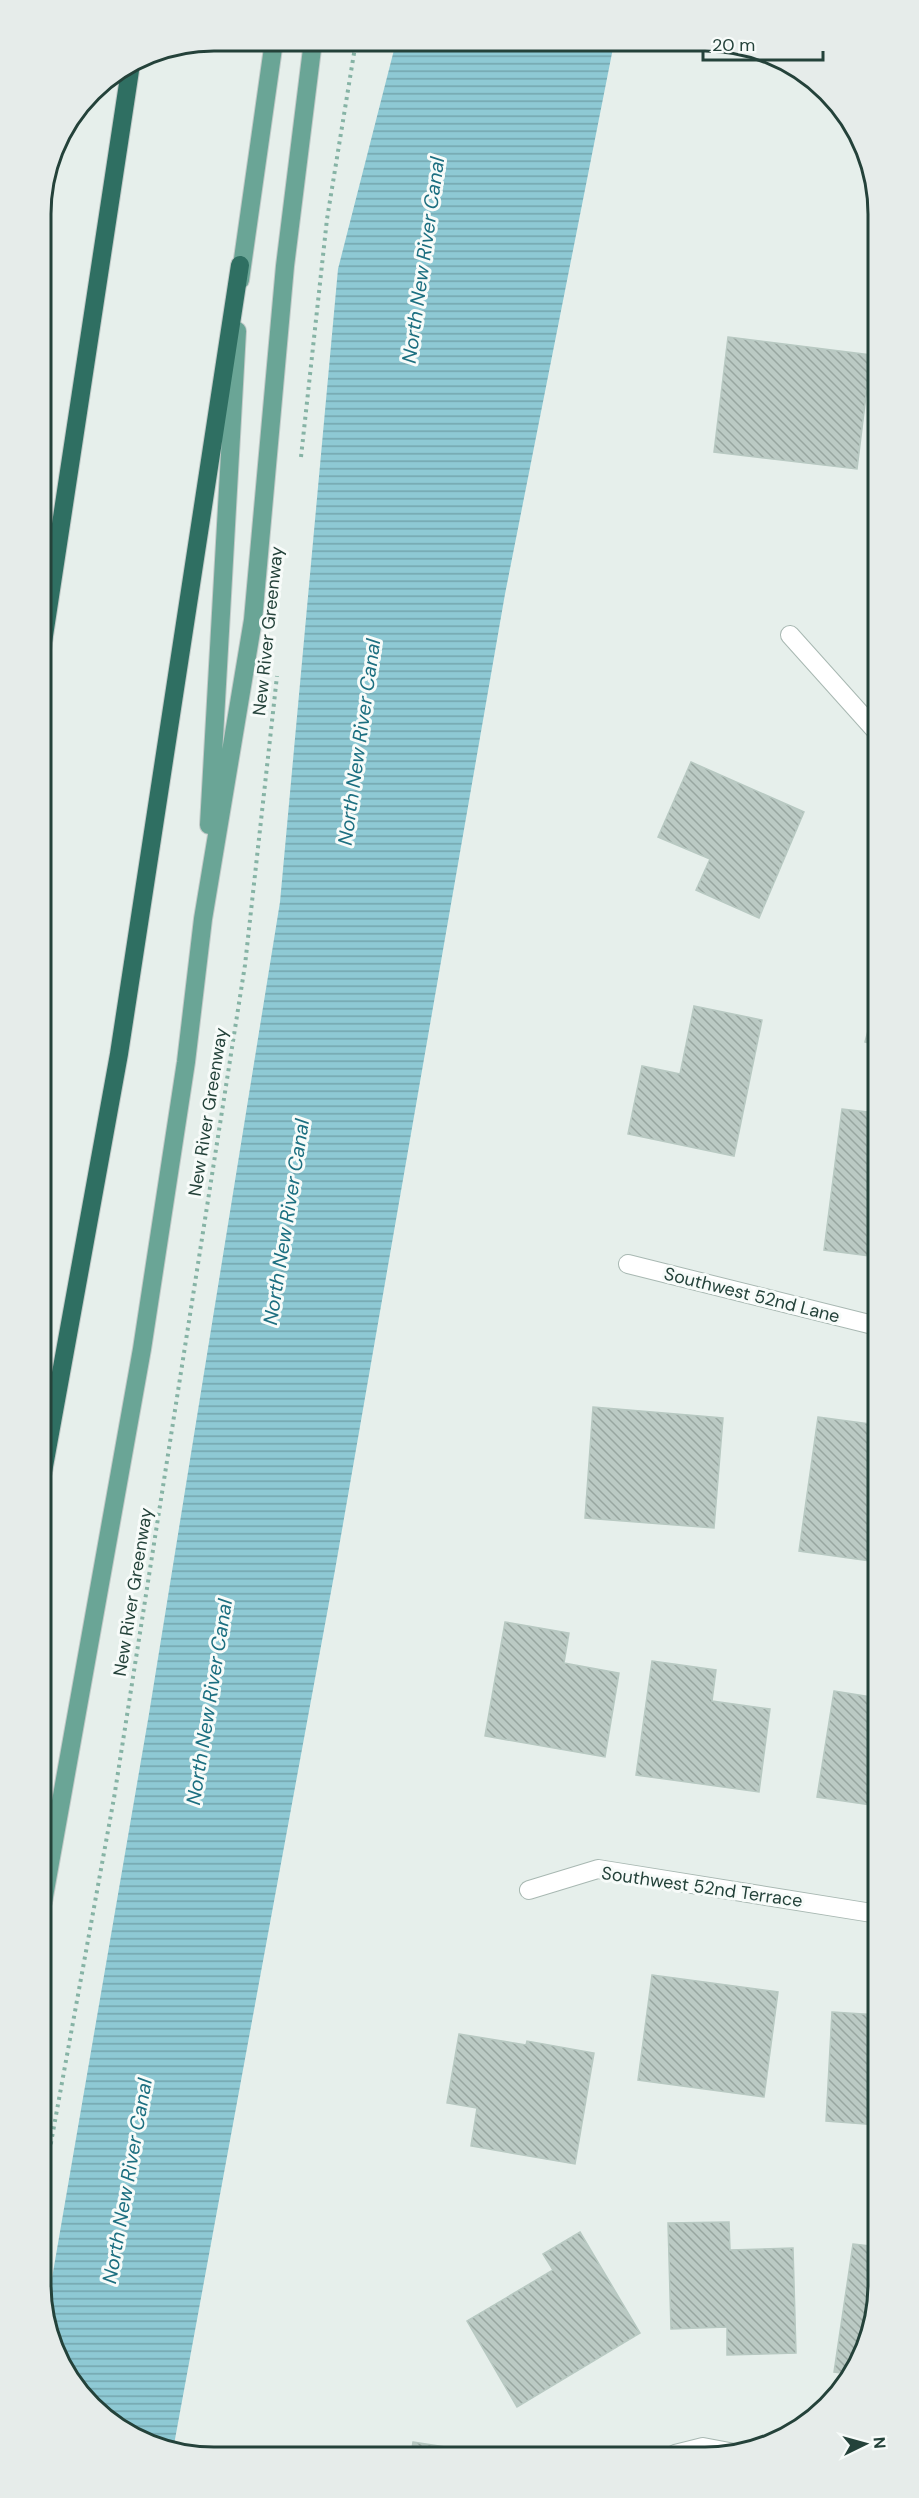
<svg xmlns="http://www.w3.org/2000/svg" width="919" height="2498" font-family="'DM Sans',sans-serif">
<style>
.water{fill:url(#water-rules)}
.building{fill:url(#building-back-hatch);stroke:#b8c9c2;stroke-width:1.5}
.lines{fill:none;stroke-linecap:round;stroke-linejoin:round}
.minor-casing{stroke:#a8b8b2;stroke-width:20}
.major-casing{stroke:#c2cac8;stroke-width:20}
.highway-casing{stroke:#c2cac8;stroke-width:20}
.path{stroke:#86b3a5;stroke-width:4;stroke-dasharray:3 4.5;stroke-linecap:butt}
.minor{stroke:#fff;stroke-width:18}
.major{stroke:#6aa596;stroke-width:18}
.highway{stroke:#2f6f62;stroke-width:18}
.labels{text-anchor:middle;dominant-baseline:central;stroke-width:6;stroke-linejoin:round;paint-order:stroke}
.street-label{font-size:18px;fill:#24423a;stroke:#f7fbf9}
.water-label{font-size:20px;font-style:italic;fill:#1c6f80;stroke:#f7fbf9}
.rim{fill:none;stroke:#24423a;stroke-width:3}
</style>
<defs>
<pattern id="water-rules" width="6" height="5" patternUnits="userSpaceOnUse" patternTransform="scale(1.5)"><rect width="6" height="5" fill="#8ec9d4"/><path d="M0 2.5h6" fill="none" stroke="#74a5ad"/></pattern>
<pattern id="building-back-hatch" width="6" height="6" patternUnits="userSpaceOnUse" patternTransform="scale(1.5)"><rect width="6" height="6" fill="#bbcac4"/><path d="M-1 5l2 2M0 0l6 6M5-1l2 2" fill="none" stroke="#98a6a0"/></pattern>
</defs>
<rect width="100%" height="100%" fill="#e6efeb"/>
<path class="water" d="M396 42 614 43 505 594 335 1570 173 2450 92 2407 45 2319 149 1714 280 902 338 269Z"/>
<path class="building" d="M728 337 871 355 857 469 714 452Z
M691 762 804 812 759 918 696 890 710 859 658 837Z
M876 1001V1045L865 1042Z
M694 1006 762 1020 734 1156 628 1134 642 1066 680 1074Z
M842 1109 876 1113 877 1257 824 1250Z
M593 1407 723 1418 714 1528 585 1518Z
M818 1417 877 1425V1562L799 1551Z
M505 1622 569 1633 564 1663 619 1673 605 1757 485 1736Z
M652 1661 716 1670 712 1701 770 1709 759 1792 636 1775Z
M834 1691 877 1698V1806L817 1797Z
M652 1975 778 1992 764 2097 638 2080Z
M832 2012 878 2015V2125L826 2121Z
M459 2034 526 2045 527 2041 594 2053 575 2164 471 2146 477 2108 447 2103Z
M729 2222 730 2250 793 2248 796 2353 727 2355V2327L671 2329 668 2223Z
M580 2232 640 2333 517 2407 467 2321 553 2270 543 2254Z
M853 2244 878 2247V2295L865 2350 850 2374 834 2372Z
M413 2442 491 2454H411Z"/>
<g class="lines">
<defs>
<path id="minor" d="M790 635 876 731
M628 1264 877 1326
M529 1890 598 1869 878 1914
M675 2454 703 2447 740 2454"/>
<path id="major" d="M240 280 274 41
M209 825 237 331
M43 1902 142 1349 186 1062 203 919 253 620 285 266 313 41"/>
<path id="highway" d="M42 649 131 64
M43 1472 119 1054 240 265"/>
</defs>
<use href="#minor" class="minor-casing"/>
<use href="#major" class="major-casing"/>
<use href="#highway" class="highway-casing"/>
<path class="path" d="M301 457 327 219 356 41
M44 2181 114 1798 245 965 277 676"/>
<use href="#minor" class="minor"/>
<use href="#major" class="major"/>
<use href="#highway" class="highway"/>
</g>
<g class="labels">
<g class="street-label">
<text transform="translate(268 631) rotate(-84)">New River Greenway</text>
<text transform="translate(208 1112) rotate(-81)">New River Greenway</text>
<text transform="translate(752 1295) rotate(14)">Southwest 52nd Lane</text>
<text transform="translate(133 1592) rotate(-81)">New River Greenway</text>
<text transform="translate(702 1887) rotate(8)">Southwest 52nd Terrace</text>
</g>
<g class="water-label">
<text transform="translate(423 260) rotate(-82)">North New River Canal</text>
<text transform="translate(359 742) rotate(-82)">North New River Canal</text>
<text transform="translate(286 1222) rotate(-81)">North New River Canal</text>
<text transform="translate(209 1702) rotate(-81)">North New River Canal</text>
<text transform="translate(127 2181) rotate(-80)">North New River Canal</text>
</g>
</g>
<path d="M0 0H919V2498H0ZM214 51H705A163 163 0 0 1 868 214V2284A163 163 0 0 1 705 2447H214A163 163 0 0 1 51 2284V214A163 163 0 0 1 214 51Z" fill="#e6ecea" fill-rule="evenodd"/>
<path class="rim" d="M214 51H705A163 163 0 0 1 868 214V2284A163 163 0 0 1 705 2447H214A163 163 0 0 1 51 2284V214A163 163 0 0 1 214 51Z"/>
<g transform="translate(865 2444) rotate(85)" stroke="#f7fbf9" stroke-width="4.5" paint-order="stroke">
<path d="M0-4.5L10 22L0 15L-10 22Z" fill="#24423a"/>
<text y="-9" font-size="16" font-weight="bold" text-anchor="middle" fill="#24423a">N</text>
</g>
<path d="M703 51v9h120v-9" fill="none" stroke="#24423a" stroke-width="3"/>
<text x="712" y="51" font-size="18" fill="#24423a" stroke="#f7fbf9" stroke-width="4.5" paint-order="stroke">20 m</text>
</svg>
